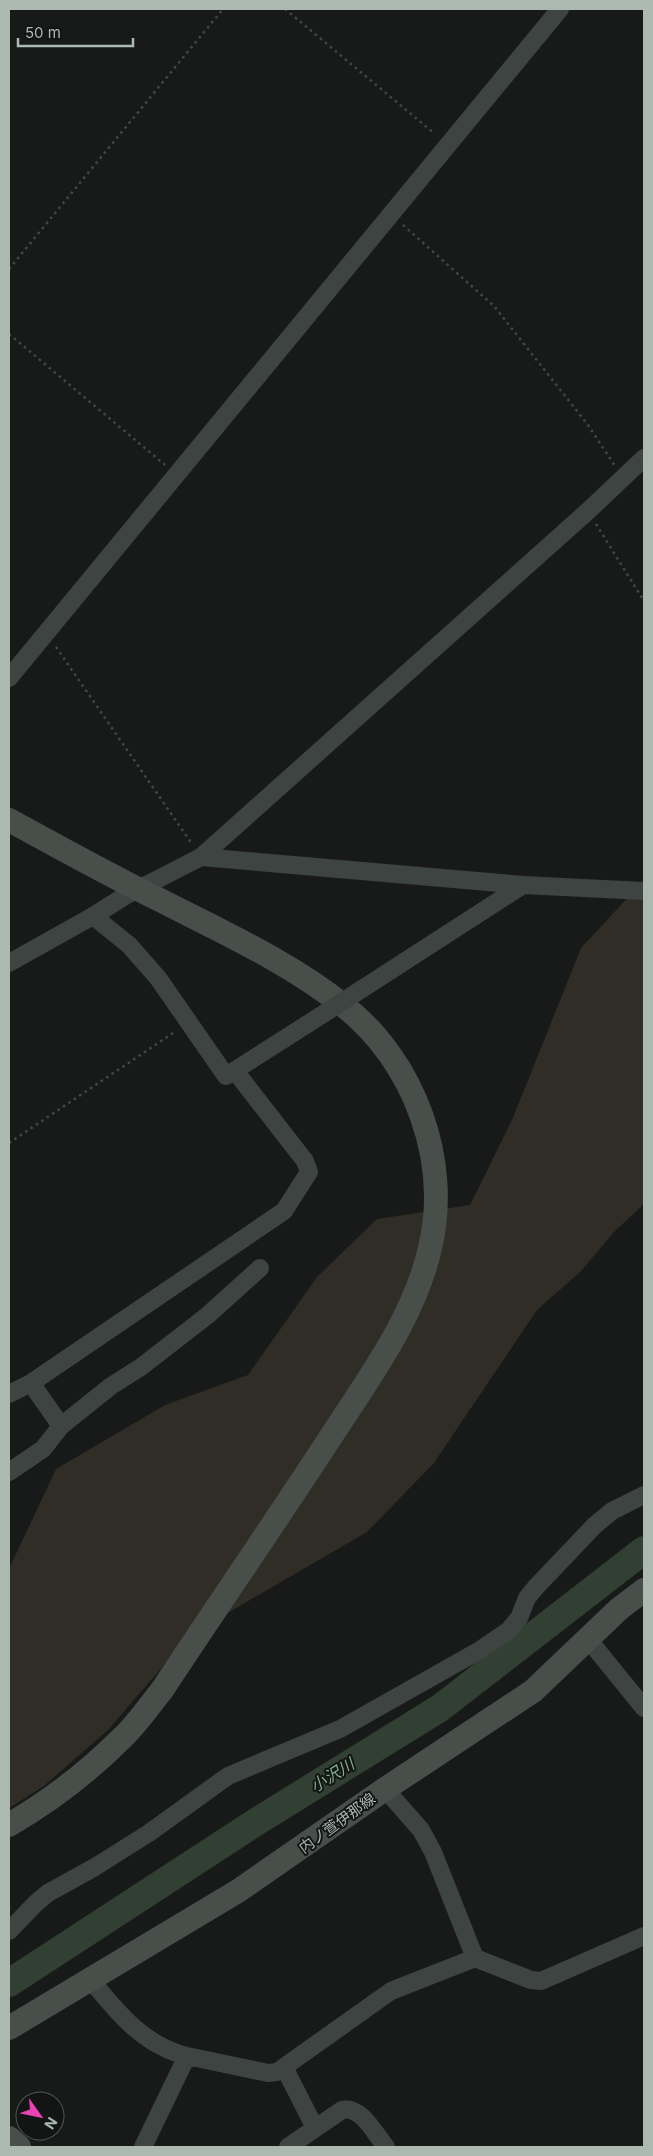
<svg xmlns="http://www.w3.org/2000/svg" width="653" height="2156" font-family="Inter,'Noto Sans JP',sans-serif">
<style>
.green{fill:#2f2d26}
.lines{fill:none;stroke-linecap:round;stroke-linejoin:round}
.river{stroke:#314032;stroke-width:28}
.path{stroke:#424844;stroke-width:2.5;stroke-dasharray:2.5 4;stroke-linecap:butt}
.street{stroke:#3e4441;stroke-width:18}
.secondary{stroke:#484f4b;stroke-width:24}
.street-bridge{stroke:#3e4441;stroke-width:18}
.labels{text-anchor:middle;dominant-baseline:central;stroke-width:4;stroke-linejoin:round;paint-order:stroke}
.street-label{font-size:15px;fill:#abb9b0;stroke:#131515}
.water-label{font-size:16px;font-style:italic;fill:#84b28a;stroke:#131515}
</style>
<rect width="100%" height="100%" fill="#181a1a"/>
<path class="green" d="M644 880V1204L614 1232 580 1272 537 1310 434 1463 367 1532 190 1635 108 1730 44 1786 9 1808V1569L56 1469 165 1405 248 1375 317 1277 377 1219 470 1205 512 1120 581 948Z"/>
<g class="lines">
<path class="river" d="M9 1983 256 1822 440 1708 644 1550"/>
<path class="path" d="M285 9 435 134
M403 225 494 306 588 425 615 466
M9 269 223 9
M9 334 165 465
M596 524 644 601
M56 647 192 844
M9 1143 176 1031"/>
<path class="street" d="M9 678 560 9
M201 857 523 885 644 891
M93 916 129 945 158 978 226 1076 306 1025
M9 963 93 916 125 896 201 857 588 511 644 458
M362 989 523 885
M9 1394 31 1383 284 1211 309 1172 305 1161 235 1071
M61 1426 111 1386 141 1367 208 1315 260 1268
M9 1472 43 1449 61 1426 31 1383
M588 1639 644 1708
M385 1789 421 1830 433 1852 475 1958 531 1980 541 1981 644 1936
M9 1931 36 1903 48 1893 95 1867 149 1833 228 1776 340 1729 480 1650 508 1631 519 1618 527 1598 536 1587 594 1526 612 1511 644 1495
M90 1979C117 2012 144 2046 187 2056
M284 2067 315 2128
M143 2147 187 2056 268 2073 277 2072 391 1991 475 1958
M288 2147 342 2110C361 2105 375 2134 386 2147"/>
<path class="secondary" d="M9 820C59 847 109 875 160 900 222 932 289 962 344 1006 414 1061 451 1160 430 1248 415 1316 369 1378 332 1435 276 1521 218 1605 162 1690 149 1706 137 1724 122 1738 88 1772 50 1801 9 1825
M9 2028 238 1891 385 1789 533 1691 619 1609 644 1590
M9 2138 19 2147"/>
<path class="street-bridge" d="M306 1025 362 989"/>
</g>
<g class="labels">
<g class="street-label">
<text transform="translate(337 1823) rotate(-36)">内ノ萱伊那線</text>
</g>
<g class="water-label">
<text transform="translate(332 1775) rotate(-32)">小沢川</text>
</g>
</g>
<rect width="653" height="2156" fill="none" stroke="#abb9b0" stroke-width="20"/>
<g transform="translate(40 2116) rotate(123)"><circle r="24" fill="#131515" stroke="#505753"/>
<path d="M0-4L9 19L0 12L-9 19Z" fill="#e942b5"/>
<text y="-8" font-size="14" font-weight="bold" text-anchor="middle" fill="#abb9b0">N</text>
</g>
<path d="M18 38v8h115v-8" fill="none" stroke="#abb9b0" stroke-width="2.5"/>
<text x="25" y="38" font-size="15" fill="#abb9b0" stroke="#131515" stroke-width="4" paint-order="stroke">50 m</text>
</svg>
